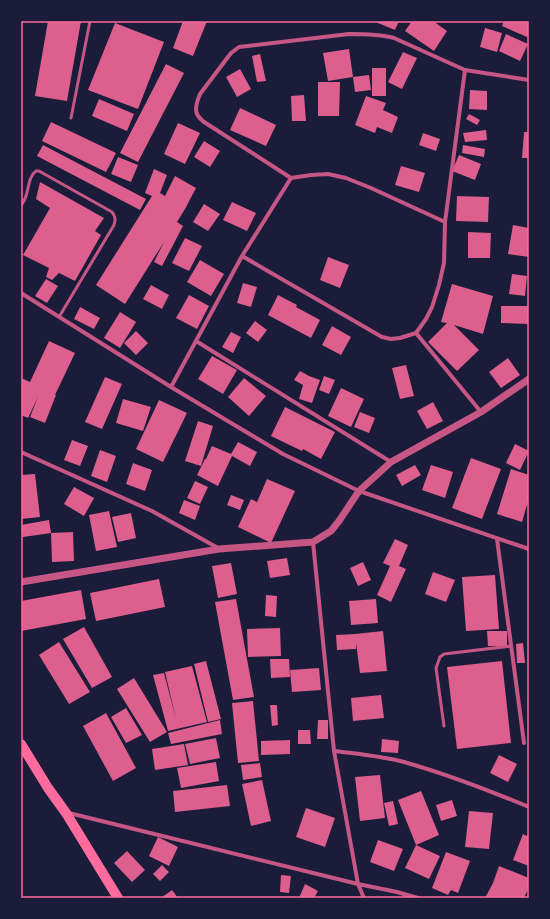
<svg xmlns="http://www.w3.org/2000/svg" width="550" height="919" font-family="Commissioner,sans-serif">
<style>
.building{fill:#dd5f8e}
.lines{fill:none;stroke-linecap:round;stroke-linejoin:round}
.service{stroke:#c65784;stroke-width:3}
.minor{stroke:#c65784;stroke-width:4}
.tertiary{stroke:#c65784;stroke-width:7}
.primary{stroke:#ff6b9d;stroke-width:10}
.neatline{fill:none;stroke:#ff6b9d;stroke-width:1.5}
</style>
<rect width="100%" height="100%" fill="#1b1b3a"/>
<path class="building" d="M48 21H81L67 101 35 96Z
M183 21H207L193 56 173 48Z
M379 21H399L395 30 378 23Z
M412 21H433L447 31 434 51 405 31Z
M504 21H529V32L527 37 502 26Z
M115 23 164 42 138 109 88 90Z
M485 28 502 33 497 52 480 47Z
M506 34 528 44 520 61 499 51Z
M349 49 353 77 369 75 371 90 355 92 353 77 328 81 323 53Z
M403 52 417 58 402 89 388 82Z
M260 54 266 81 257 82 252 56Z
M166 64 184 73 138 162 120 153Z
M372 68H386V96H372Z
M240 69 251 89 237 97 226 77Z
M318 82H340L339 116H318Z
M470 90 487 91V110L469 109Z
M304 95 306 121H292L291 96Z
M366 96 386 103 383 110 398 117 392 133 377 127 375 133 355 125Z
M99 99 134 114 127 131 92 116Z
M240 108 276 125 266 146 230 130Z
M469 114 480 120 477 125 466 119Z
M51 122 116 153 106 172 42 141Z
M178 123 200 133 185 164 164 154Z
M486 130 487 140 465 142 463 133Z
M524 132H529V158H522Z
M423 133 440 139 436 151 419 145Z
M204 141 220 151 210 167 194 157Z
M43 145 146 199 140 210 37 156Z
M463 145 485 149 484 157 462 153Z
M459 155 481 164 475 180 452 171Z
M118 157 138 165 131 182 111 174Z
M401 166 425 173 419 192 395 185Z
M154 169 167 175 160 193 165 196 175 176 196 188 185 209 177 222 183 226 162 266 154 262 164 242 125 304 96 285 152 196 145 193Z
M40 182 104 218 95 231 101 235 75 281 59 273 52 280 46 277 49 268 23 255 50 208 36 199Z
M457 196 489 197 488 222 456 221Z
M232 202 256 213 247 231 223 220Z
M204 204 220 214 208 231 193 222Z
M513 225 529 228V257L508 254Z
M468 232 491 233 490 258H468Z
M185 238 202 246 189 271 172 263Z
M328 257 349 265 340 288 320 280Z
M200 260 224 274 211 296 187 282Z
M512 274 527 276 525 296 509 294Z
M46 279 58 286 47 303 35 296Z
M243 283 257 287 251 307 237 303Z
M452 284 493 296 483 334 454 325 479 350 457 371 428 342 447 323 441 322Z
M151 285 169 295 162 309 143 299Z
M189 295 209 306 197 329 176 318Z
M278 295 297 305 296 307 320 320 311 338 268 315Z
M501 306H529V324L501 323Z
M80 307 100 318 94 329 74 319Z
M120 312 136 322 120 348 104 338Z
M255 321 267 330 258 342 246 333Z
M332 326 351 337 341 355 322 345Z
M136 331 148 343 136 355 124 343Z
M231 332 241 337 233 353 222 347Z
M49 341 75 353 55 395H56L45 423 30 417 38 397 28 418 21 415V378L30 382Z
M212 356 237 370 223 394 198 379Z
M508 358 520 375 501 388 489 372Z
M406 365 414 396 400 399 392 368Z
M300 371 309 376 320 380 312 403 299 399 303 385 294 380Z
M324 376 335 380 329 394 319 390Z
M105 377 122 384 102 429 85 422Z
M244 378 266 396 249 416 228 397Z
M341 388 364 399 351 427 328 416Z
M123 399 151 407 143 431 116 423Z
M159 400 187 413 163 462 136 449Z
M433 402 443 421 427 429 417 411Z
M285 407 335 432 321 459 303 449 302 451 271 436Z
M360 412 375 418 369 433 354 427Z
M198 421 213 426 201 466 185 461Z
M72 440 88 446 80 466 64 460Z
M238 442 257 452 250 466 232 456 218 486 197 475 205 459H206L212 446 231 454Z
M515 444 529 451 520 470 506 463Z
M100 450 116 456 107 482 91 476Z
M471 458 501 469 482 519 452 508Z
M133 463 152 470 145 491 126 484Z
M415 465 421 475 402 486 396 475Z
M431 465 453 472 445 498 422 490Z
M511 469 529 475V498L522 522 497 514Z
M35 474 40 517 21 519V475Z
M267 479 295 491 271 543 238 527 251 499 257 502Z
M195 481 208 487 200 504 187 498Z
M74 487 94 498 84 516 64 504Z
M231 495 244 500 240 510 227 505Z
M184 500 200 506 195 520 179 513Z
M109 511 117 547 96 551 89 515Z
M131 513 136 538 118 542 112 517Z
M49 520 51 533 73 532 74 561 52 562 51 533 23 537 21 525Z
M395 539 408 545 399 566 406 569 391 602 377 595 390 566 383 563Z
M287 558 290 575 270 578 267 561Z
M363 562 371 580 358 586 350 568Z
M231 563 237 594 218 598 212 566Z
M433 572 455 580 446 602 425 594Z
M495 575 499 629 466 631 462 577Z
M159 579 165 607 96 621 90 593Z
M81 590 86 619 21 631V601Z
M266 595 277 596 276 617 265 616Z
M236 599 254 697 233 700 215 602Z
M376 599 378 623 351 625 349 601Z
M84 627 112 677 92 688 63 639Z
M280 628 281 656 248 657 247 629Z
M383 631 387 671 360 673 356 643V649L337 650 336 635 355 634Z
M487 631H507V646H488Z
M59 642 90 692 69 704 39 655Z
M523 643 525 663H517L516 644Z
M270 659H289L290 677 271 678Z
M206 661 221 719 208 722 194 664Z
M502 661 511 743 457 749 447 667Z
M192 666 207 722 168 731 153 675 164 673 176 719 165 672Z
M319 668 321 690 292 692 290 670Z
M134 678 167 732 150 742 117 689Z
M381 695 384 718 353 721 351 698Z
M253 701 259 761 238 763 232 703Z
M270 705H277L278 725 272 726Z
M126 708 142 735 126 743 111 717Z
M106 713 136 768 113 781 83 726Z
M220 720 222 734 171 744 168 733Z
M318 720H328V739H317Z
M298 730H310L311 744H298Z
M216 738 220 758 190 764 185 744Z
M382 739 399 741 398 753 381 752Z
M290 740V754L261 755V741Z
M184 744 188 765 155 770 152 749Z
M499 755 517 764 508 782 490 773Z
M216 762 219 781 181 788 177 768Z
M260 763 262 777 243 780 241 765Z
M380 775 385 818 360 821 355 777Z
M262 780 271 821 251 826 242 784Z
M227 785 230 806 175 812 173 791Z
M421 791 439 835 416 845 398 800Z
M452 800 457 816 441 821 436 805Z
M393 801 398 824 389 826 384 803Z
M306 808 335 818 325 847 296 837Z
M469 811 493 813 489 849 465 847Z
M529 833V866L513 860 523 834 527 836Z
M158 837 178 847 169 866 149 856Z
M378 840 403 849 394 871 370 862Z
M416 845 440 856 429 879 405 868Z
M127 851 145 870 132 882 114 863Z
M446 852 470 861 458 893 451 890 448 895 432 888Z
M162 865 169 872 160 881 153 874Z
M499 866 529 878V887L524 898H485L493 883Z
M281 875 291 876 289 893 280 892Z
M305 884 318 891 314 898H299Z
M172 890 178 898H161Z"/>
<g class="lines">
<path class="service" d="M71 118 90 21
M21 205C30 197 26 178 36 171H39L112 212C115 216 116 219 114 225L59 317
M444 726 436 668 440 657 444 654 511 646"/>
<path class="minor" d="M445 222 371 188 346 178 328 174 311 175 291 178 204 122C202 120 198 117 197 114 194 108 198 99 200 94L231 53 239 47 349 34C364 34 379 34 394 38L465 70 529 80
M242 256 382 337 391 339 400 338 416 333 426 319 432 307 439 285 444 263 445 222 465 70
M21 293 171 387 283 454 359 491 529 549
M416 333 481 412
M196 341 391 462
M171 387 242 256 291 178
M21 452 152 511 218 548
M497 539 524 743
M313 542 334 751 358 884 364 898
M334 751C357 754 381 756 404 762 447 774 488 790 529 807
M69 813 358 884 397 892 418 898"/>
<path class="tertiary" d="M21 582 219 549 313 542 331 531 339 521 359 491 391 462 481 412 529 379"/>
<path class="primary" d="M21 744 48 788 66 813 118 898"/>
</g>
<rect width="550" height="919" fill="none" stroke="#1b1b3a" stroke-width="44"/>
<rect x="22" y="22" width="506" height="875" class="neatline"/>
</svg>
